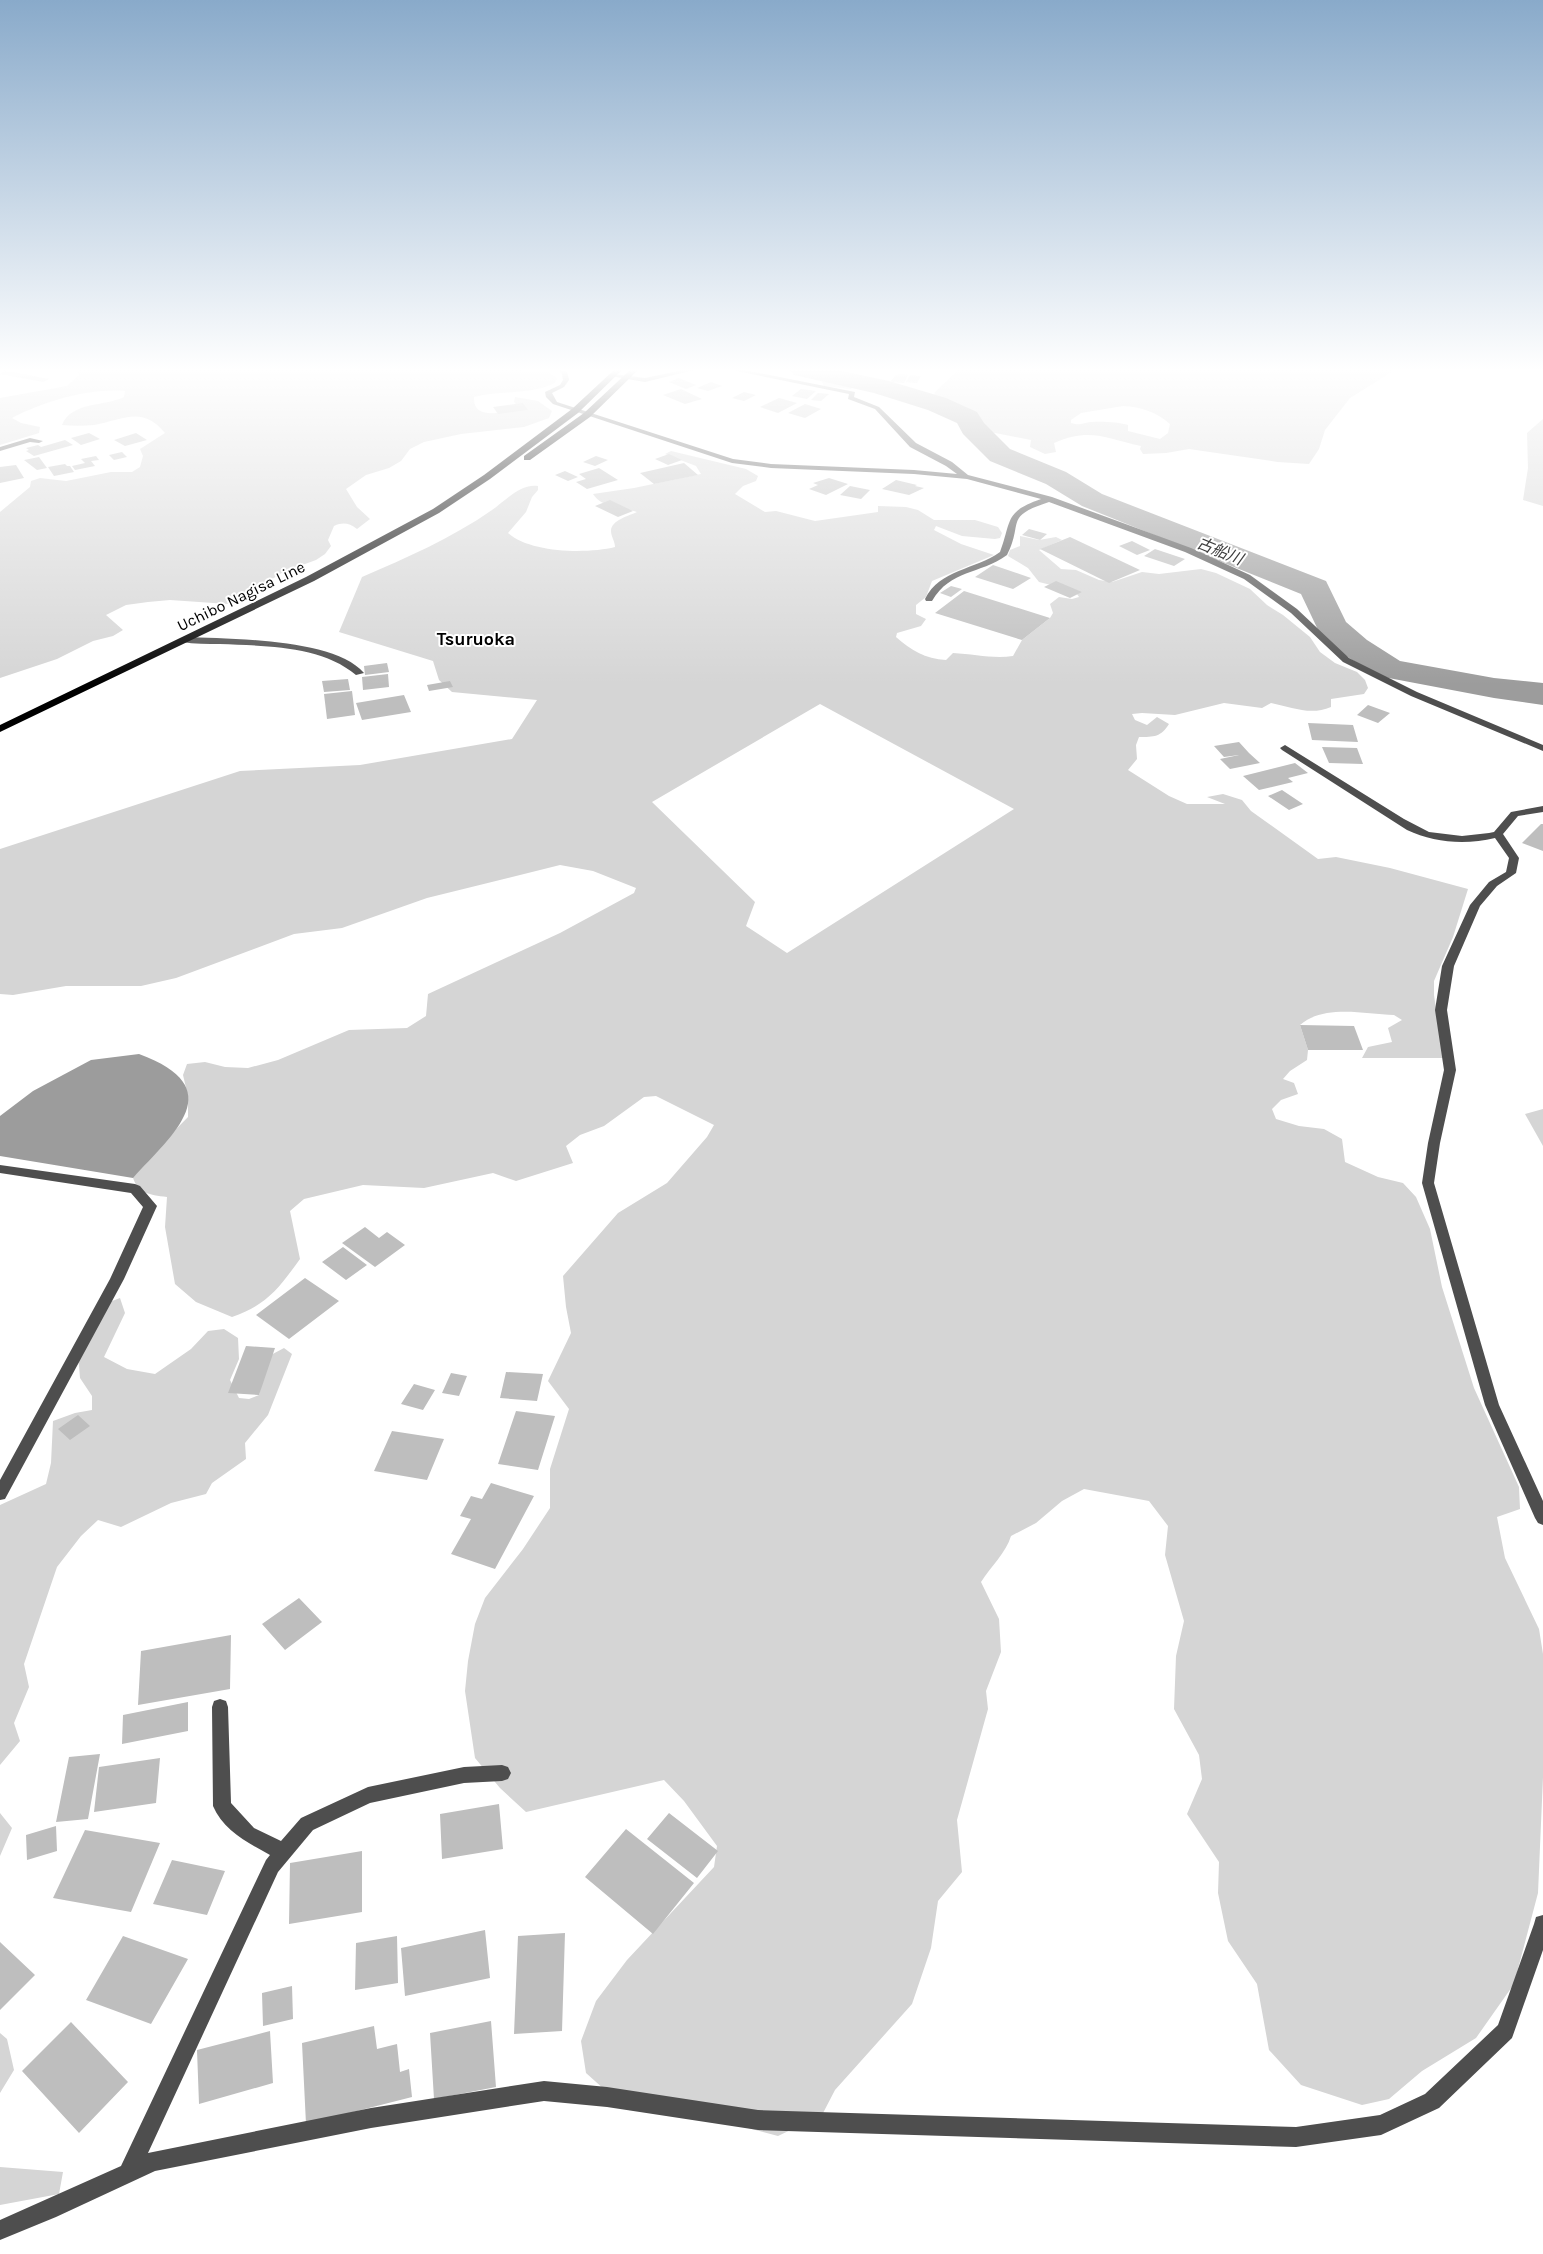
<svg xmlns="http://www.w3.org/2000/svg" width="1543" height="2254" font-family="Karla,'Noto Sans JP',sans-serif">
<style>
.green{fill:#d5d5d5;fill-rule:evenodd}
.water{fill:#9c9c9c}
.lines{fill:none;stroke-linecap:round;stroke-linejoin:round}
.river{fill:#9c9c9c;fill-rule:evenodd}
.building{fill:#bebebe}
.minor{fill:#4e4e4e;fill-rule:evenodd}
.highway{fill:#000;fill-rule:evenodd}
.labels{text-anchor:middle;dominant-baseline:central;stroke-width:4;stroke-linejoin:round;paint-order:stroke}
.far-water-label{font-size:16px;font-style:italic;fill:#3d3d3d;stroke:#fff}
.far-street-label{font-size:16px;fill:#000;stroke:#fff}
.far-quarter-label{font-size:18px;font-weight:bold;fill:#000;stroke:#fff}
</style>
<rect width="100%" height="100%" fill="#fff"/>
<path class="green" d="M77 370H514L548 372 557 378 555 383C531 395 500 390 474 397 472 421 505 413 519 407L514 402 515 397 538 401 552 411 549 418 524 427 461 434 424 442 410 449 401 461 389 468 366 475 346 489 357 507 370 519 357 529C349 523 343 522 334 526L328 540 331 546 325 554 316 560 283 572 242 599 228 604 170 600 148 602 126 605 106 615 123 630 113 636 93 641 57 659 0 678V512L30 487 31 481 40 478 66 481 111 472H132L140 467 143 456 140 449 165 433C142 405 123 420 94 425 83 426 73 426 62 425 72 401 104 407 124 397L125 391C88 388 45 401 12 418L21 423 40 427 39 433 0 445V398L67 386 79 375Z
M784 370H837L829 379 853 385 851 389 824 386 819 376Z
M958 370H1395L1350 398 1325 430 1319 449 1309 464 1278 462 1189 449 1166 453 1143 454 1140 449 1141 446C1106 439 1091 427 1054 443L1056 452 1045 454 1030 447 1031 440 970 428 954 418 953 412 942 403 933 400 935 392ZM1123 406C1142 407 1156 412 1170 424L1168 433 1160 439 1128 431V425C1120 422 1100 421 1091 422 1082 423 1080 426 1071 423V420L1081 413Z
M1543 419V506L1523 500 1528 468 1527 433Z
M671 451 746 469 758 476 756 481 743 486 735 494 765 512 776 511 815 521 878 512V506L906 507 918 510 934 520H975L998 527 1002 533 1000 538 995 539 962 536 936 526 934 530 961 544 994 555 932 581 926 597 916 605V614L926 619 921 626 897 633 896 637C911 650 925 659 946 660L953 653C974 654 993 659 1013 656L1022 640 1050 618 1053 613 1050 604 1059 597 1072 599 1079 597 1075 591 1039 582 1028 568 1008 556 1010 550 1020 546V536L1039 540 1056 537 1062 540 1039 550 1061 569 1076 570 1099 580 1112 582 1142 572 1159 574 1201 569 1216 573 1250 589 1267 605 1283 615 1310 637 1320 652 1335 663 1357 672 1365 680 1368 688 1364 694 1331 699V707C1310 716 1292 707 1271 703L1262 708 1224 703 1175 715 1142 713 1132 714 1135 720 1147 725 1157 717 1169 724C1161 737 1154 737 1139 737L1136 745 1137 759 1128 770 1169 796 1187 804H1225L1207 797 1223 794 1242 800 1251 811 1318 859 1336 857 1390 868 1468 889 1453 937 1434 981V995L1443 1058H1362L1368 1047 1392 1042 1388 1028 1402 1020 1394 1015C1364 1014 1324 1004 1300 1025L1308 1050 1307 1060 1290 1071 1283 1079 1294 1083 1298 1094 1281 1100 1272 1109 1276 1119 1299 1126 1324 1129 1342 1139 1345 1162 1378 1177 1403 1183 1416 1197 1430 1229 1442 1287 1474 1388 1519 1487 1520 1509 1497 1517 1505 1558 1539 1629 1543 1654V1777L1538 1893 1514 1984 1476 2038 1422 2071 1389 2099 1362 2105 1301 2085 1269 2050 1257 1984 1228 1941 1218 1893 1219 1862 1187 1814 1202 1779 1199 1755 1174 1709 1176 1656 1184 1621 1165 1555 1168 1526 1149 1501 1084 1489 1062 1501 1036 1523 1011 1536C1006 1553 991 1566 981 1582L999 1619 1001 1652 986 1691 988 1709 957 1820 962 1872 938 1901 931 1948 912 2004 835 2090 822 2115 778 2136 605 2090 586 2073 581 2041 596 2001 627 1960 714 1867 717 1846 684 1801 664 1780 526 1812 500 1788 475 1758 465 1691 468 1661 475 1624 485 1598 523 1549 550 1508V1469L569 1409 548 1381 571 1333 566 1307 563 1276 618 1213 667 1183 707 1137 714 1125 656 1096 644 1097 604 1126 580 1135 566 1146 573 1163 516 1181 493 1173 424 1188 363 1185 304 1199 290 1211 300 1259C279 1288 267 1305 232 1317L196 1302 175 1284 165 1227 167 1197C149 1195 136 1193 132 1174L188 1117V1096L183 1075 187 1064 205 1062 225 1067 248 1068 278 1060 349 1030 407 1028 426 1016 428 994 560 933 634 893 636 888 593 871 560 865 427 898 342 928 294 934 176 978 141 986H66L13 995 0 994V849L240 771 360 765 512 739 537 700 452 692 439 680 433 661 339 632 362 577C406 558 452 538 492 510 505 501 521 483 538 486V490L532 497 526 512 508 533C530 553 587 554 615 547 615 542 611 536 611 531 611 520 629 516 637 512 621 506 603 509 593 494L634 488 701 474 696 466 665 454ZM820 704 1014 809 787 953 746 926 755 902 652 802Z
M1543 1109V1146L1525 1114Z
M120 1298 125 1313 104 1357 127 1369 155 1374 191 1349 208 1331 224 1329 238 1338 239 1359 230 1380 239 1398 249 1399 259 1395 269 1356 284 1348 292 1354 268 1415 245 1443 246 1459 212 1483 206 1494 171 1503 121 1527 98 1520 81 1536 57 1567 24 1664 29 1687 14 1723 20 1741 0 1765V1505L46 1484 51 1463 53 1421 75 1413 92 1410V1396L80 1378 78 1354 107 1303Z
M0 1813 12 1828 0 1856Z
M0 2033 7 2039 14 2070 0 2093Z
M0 2167 63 2172 59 2194 0 2205Z"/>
<path class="water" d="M139 1054C231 1088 174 1133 133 1178L0 1156V1116L33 1091 91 1060Z"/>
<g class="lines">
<path class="river" d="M790 370H837L889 381 946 398 977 412 984 423 1010 449 1066 472 1102 494 1326 581 1346 622 1367 640 1400 661 1494 678 1543 683V705L1494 698 1378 676 1343 654 1320 634 1301 594 1082 506 1046 484 990 461 963 434 957 423 928 410 874 393 794 375Z"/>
</g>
<path class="building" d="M3 370 49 379 43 382 0 374Z
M896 375 901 374 908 375 904 383 890 382Z
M910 375 921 376 917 383 906 382Z
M679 378 696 385 686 389 669 382Z
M711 382 722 386 708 391 697 388Z
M681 389 702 399 685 404 663 395Z
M801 389 816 391 807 399 792 396Z
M744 392 756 395 744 401 732 398Z
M818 393 829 394 821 401 811 400Z
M779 398 797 403 778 413 760 407Z
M523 403 528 410 498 414 493 407Z
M805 404 821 409 805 418 788 413Z
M89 433 100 439 81 445 71 438Z
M136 433 147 440 125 446 114 440Z
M65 440 73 445 34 456 26 451 29 450 26 448 38 445 41 447Z
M122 452 127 457 114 460 109 455Z
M669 454 682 460 668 465 655 459Z
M96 456 99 460 91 461 95 466 75 470 72 466 85 463 81 459Z
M596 456 608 460 595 466 583 462Z
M39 457 47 468 37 470 24 460Z
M684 463 698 475 654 484 640 473Z
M65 464 67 466H70L74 472 54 476 48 467Z
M16 465 24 478 0 483V467Z
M599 468 618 480 587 489 576 482 586 479 579 474Z
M565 471 578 477 568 481 555 475Z
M829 478 848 484 826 495 809 489 818 485 813 483Z
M896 480 917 485 915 486 924 488 909 495 882 489Z
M850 486 870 490 861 499 840 495Z
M610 500 633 511 618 517 595 506Z
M1029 529 1047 534 1040 540 1022 535Z
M1070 537 1140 570 1109 583 1040 549Z
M1132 541 1150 550 1137 555 1119 546Z
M1155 549 1185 559 1174 566 1144 556Z
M993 565 1031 578 1013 589 975 577Z
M1056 581 1082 592 1070 598 1044 587Z
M951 586 962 589 951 597 940 593Z
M964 591 1050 618 1022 640 935 613Z
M387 663 389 672 365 675 364 666Z
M388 674 389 687 363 690 362 677Z
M348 679 350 690 324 692 322 681Z
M450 681 453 687 429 691 427 685Z
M352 691 355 715 327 719 324 694Z
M404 695 411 712 362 720 356 703Z
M1368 705 1390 713 1378 723 1357 715Z
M1308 723 1353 725 1358 742 1312 740Z
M1239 742 1249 753 1260 763 1230 769 1220 759 1239 755 1224 757 1214 746Z
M1322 747 1357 748 1363 764 1329 763Z
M1295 763 1308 773 1288 778 1293 782 1259 790 1243 776Z
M1282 790 1303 804 1289 810 1268 796Z
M1541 824H1543V851L1522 843Z
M1300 1025 1354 1026 1363 1050H1308Z
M365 1227 379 1238 387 1232 405 1245 375 1267 342 1243Z
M343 1247 367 1265 346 1280 322 1262Z
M305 1278 339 1301 289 1339 256 1315Z
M246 1346 275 1348 259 1395 228 1393Z
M506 1372 543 1374 537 1401 500 1398Z
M451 1373 467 1376 459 1396 442 1393Z
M414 1384 435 1390 423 1410 401 1404Z
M516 1411 555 1416 538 1470 498 1464Z
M78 1415 90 1426 70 1440 58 1429Z
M392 1431 444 1439 427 1480 374 1471Z
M491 1483 534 1496 495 1569 451 1554 471 1519 460 1516 471 1496 482 1499Z
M299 1598 322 1622 285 1650 262 1624Z
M231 1635 230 1689 138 1705 141 1651Z
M188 1702V1731L122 1744 123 1715Z
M100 1754 88 1819 56 1822 69 1757Z
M160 1758 156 1803 94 1812 99 1767Z
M499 1804 503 1849 442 1859 440 1814Z
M669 1813 718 1851 697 1878 647 1839Z
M56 1826 57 1851 27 1860 26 1835Z
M626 1829 694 1883 653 1934 585 1877Z
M85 1830 160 1843 131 1912 53 1898Z
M362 1851V1912L289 1924 290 1863Z
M172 1860 225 1871 207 1915 153 1904Z
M485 1930 490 1978 405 1996 401 1948Z
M565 1933 562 2031 514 2034 518 1936Z
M123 1936 188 1959 151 2024 86 2000Z
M397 1936 398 1983 355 1990 356 1943Z
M0 1942 35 1975 0 2010Z
M292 1986 293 2019 263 2026 262 1993Z
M491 2021 496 2087 434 2099 430 2033Z
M71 2022 128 2082 79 2133 22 2071Z
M374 2026 377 2049 397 2044 400 2072 409 2069 412 2097 306 2124 302 2043Z
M270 2031 273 2083 199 2104 197 2050Z"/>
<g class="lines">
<path class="minor" d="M558 370 567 372 569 380 564 387 552 393 557 402 733 459 771 464 914 470 957 474 946 466 910 447 875 409 848 399 849 394 732 370H744L855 392 854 397 879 407 916 443 952 462 968 475 1052 497 1191 548 1250 575 1297 609 1349 658 1417 692 1543 745V751L1411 696 1343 662 1291 613 1244 579 1185 552 1049 502C1003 517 1024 522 1007 555 979 575 951 569 932 601H926L925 599C940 569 975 570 1000 552 1012 520 1004 512 1041 499L967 479 914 474 771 468 732 463 553 404 546 397 545 392 560 385 563 380 562 374Z
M683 370H694L645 382 610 376 613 374 645 378Z
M30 438 43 441 39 443 30 442 0 451V447Z
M185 637C229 639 334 638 364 673L356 675C321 645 264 646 220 644 208 644 194 644 182 642V638Z
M1285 745 1404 819 1429 832 1462 836 1489 833 1494 832 1511 812 1543 806V812L1518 816 1503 834 1519 858 1516 873 1497 886 1480 906 1454 966 1447 1010 1456 1070 1440 1143 1434 1183 1499 1405 1543 1501V1525L1538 1523 1535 1518 1485 1405 1422 1183 1428 1143 1444 1070 1435 1010 1442 966 1470 905 1489 882 1506 872 1509 858 1495 838C1466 845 1434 843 1407 830L1282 750 1280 748Z
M0 1165 135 1184 140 1186 157 1206 124 1279 5 1499 0 1500V1480L110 1279 143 1207 131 1193 0 1173Z
M220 1699 226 1701 228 1707 231 1803 254 1828 281 1841 301 1818 368 1787 464 1767 502 1765 508 1767 511 1773 508 1779 502 1781 464 1783 370 1803 313 1830 278 1872 148 2153 371 2108 544 2081 607 2087 758 2110 1296 2127 1380 2115 1425 2094 1498 2025 1534 1924 1536 1917 1543 1915V1950L1512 2038 1439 2108 1381 2135 1296 2147 758 2130 607 2107 544 2101 371 2128 155 2171 56 2217 0 2240V2220L121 2166 266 1860 270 1855C248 1843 223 1830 213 1806L212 1707 214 1701Z"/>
<path class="highway" d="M614 370H622L578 413 490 479 439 513 314 581 0 732V725L306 577 433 509 484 475 572 409Z
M630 370H638L590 417 530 460H524V456L584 413Z"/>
</g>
<linearGradient id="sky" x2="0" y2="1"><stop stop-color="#89aaca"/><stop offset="0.54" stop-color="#fff"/><stop offset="1" stop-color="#fff" stop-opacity="0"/></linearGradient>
<rect width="1543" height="685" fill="url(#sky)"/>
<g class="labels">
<g class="far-water-label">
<text transform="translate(1220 551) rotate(22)">古船川</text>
</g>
<g class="far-street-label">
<text transform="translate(241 596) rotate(-26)">Uchibo Nagisa Line</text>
</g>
<g class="far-quarter-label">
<text x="476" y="639">Tsuruoka</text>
</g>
</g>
</svg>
